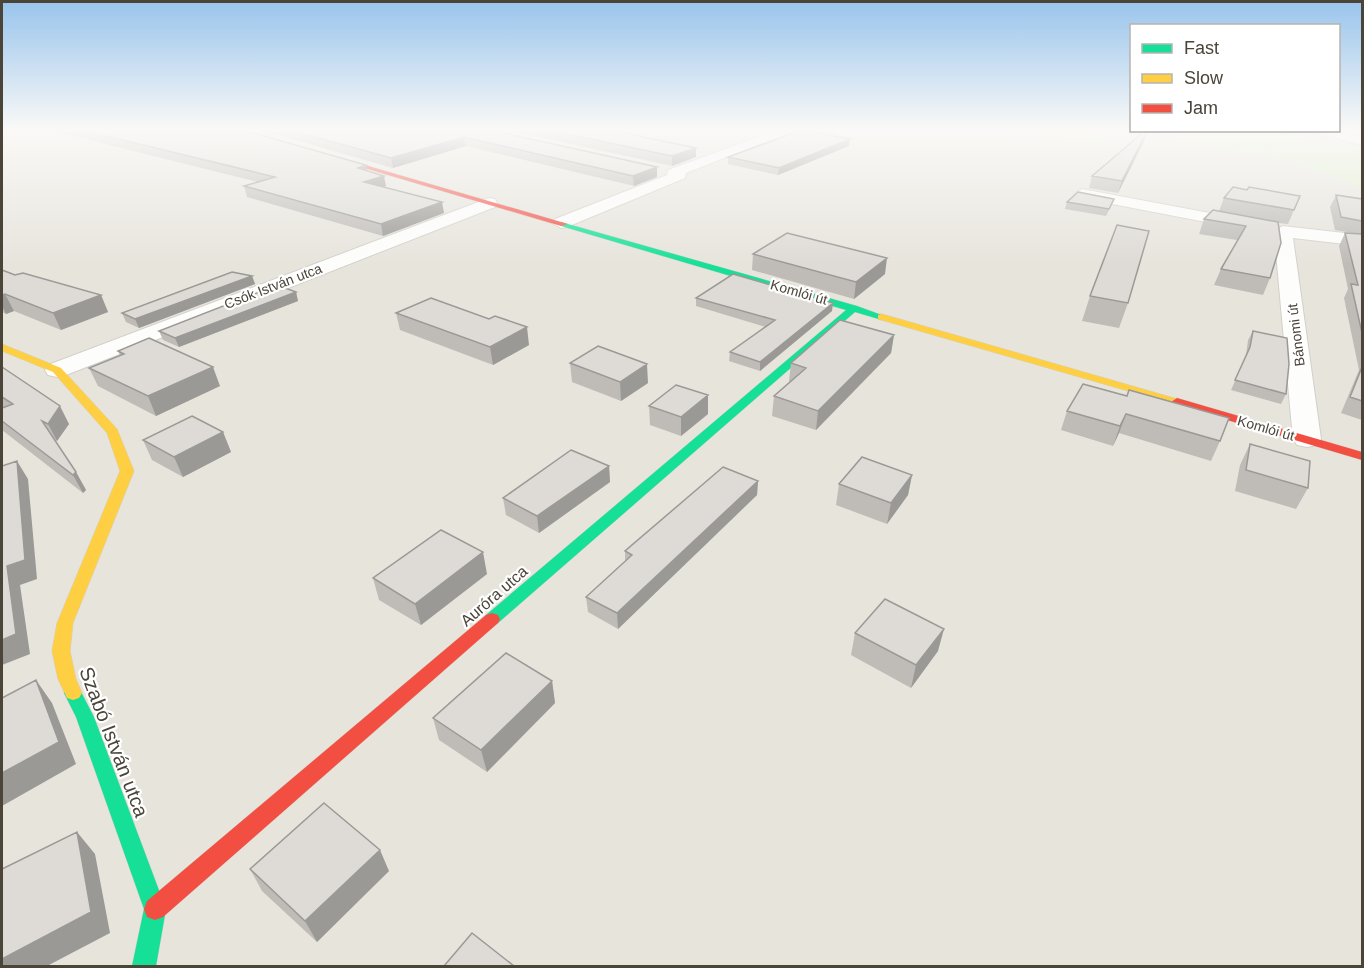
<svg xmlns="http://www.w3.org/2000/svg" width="1364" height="968" font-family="Helvetica,sans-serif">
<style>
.residential{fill:#e7e4dc}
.green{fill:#e1eecf}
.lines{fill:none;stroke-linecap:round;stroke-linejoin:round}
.street-casing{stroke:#d2d0cb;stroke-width:2}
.fast-casing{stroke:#d3cfc5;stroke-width:1}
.slow-casing{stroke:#d3cfc5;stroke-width:1}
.jam-casing{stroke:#d3cfc5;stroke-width:1}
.street{fill:#fdfdfc;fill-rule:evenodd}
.fast{fill:#16e098;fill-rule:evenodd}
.slow{fill:#ffcf43;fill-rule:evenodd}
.jam{fill:#f24e42;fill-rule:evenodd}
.wall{fill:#bfbcb8}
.shaded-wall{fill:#9b9996}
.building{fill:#dedbd6;stroke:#9b9996;stroke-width:1.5}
.labels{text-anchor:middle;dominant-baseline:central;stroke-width:4.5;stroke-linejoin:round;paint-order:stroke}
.far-street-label{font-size:14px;fill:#4b4439;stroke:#fff}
.street-label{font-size:16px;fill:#4b4439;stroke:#fff}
.near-street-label{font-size:20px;fill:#4b4439;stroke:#fff}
</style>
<rect width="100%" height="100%" fill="#f4f2ee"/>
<path class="residential" d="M2 129H1003L1099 145 1109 129H1130L1295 163 1362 187V966H2Z
M1266 131H1334L1362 136V148Z"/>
<path class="green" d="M1003 129H1109L1099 145Z
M1139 131H1266L1362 148V187L1295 163Z"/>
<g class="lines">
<defs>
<path id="street" d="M780 129H798L686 173 685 178 567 227 561 228 552 223 555 219 667 175 668 170Z
M1306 130H1332L1362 137V145Z
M1082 189 1247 220 1256 225 1247 230 1076 197 1074 194Z
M489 198 495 199 497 203 495 207 66 375 57 377 48 375 45 370 48 365Z
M1283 226 1362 235V246L1293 238 1321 439 1317 445 1307 447 1297 445 1293 439 1274 231Z"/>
<path id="fast" d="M561 222 857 306 887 317 882 320 855 312 498 623 492 625 486 623 484 619 486 615 846 310 561 226Z
M73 686 79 688 94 717 166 909 156 966H132L144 909 76 717 64 693 67 688Z"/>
<path id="slow" d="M882 314 1181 400 1183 402 1181 404H1173L878 319V315Z
M2 344 61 368 117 429 134 471 73 623 70 651 76 679 82 693 79 698 73 700 67 698 58 679 52 651 57 623 120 471 107 433 53 372 2 351Z"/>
<path id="jam" d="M232 129H241L568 224 561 226Z
M1177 398 1362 452V460L1173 404 1171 402Z
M492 613 498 615 500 619 498 623 163 917 155 920 147 917 144 909 147 901 486 615Z"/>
</defs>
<use href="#street" class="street-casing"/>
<use href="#fast" class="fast-casing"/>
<use href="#slow" class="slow-casing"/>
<use href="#jam" class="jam-casing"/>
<use href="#street" class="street"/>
<use href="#fast" class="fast"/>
<use href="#slow" class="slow"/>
<use href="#jam" class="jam"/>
</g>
<path class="wall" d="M45 129H239L366 165 367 171 386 186 384 187 444 213 383 236 247 197 244 186 258 182Z
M257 129H485L657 177 634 186 466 146 393 168Z
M502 129H605L696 148V157L672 166Z
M1144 141 1118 193 1089 188 1092 176Z
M849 146 778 175 728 164V157Z
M1247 190 1300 196 1288 224 1279 223 1270 278 1263 295 1214 285 1221 269 1237 240 1199 234 1204 219 1219 211 1224 198Z
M1336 195 1362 199V420L1341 413 1359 370 1344 298 1348 289 1339 246 1345 233 1358 234 1335 230 1330 207Z
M1067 202 1111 206 1106 216 1065 209Z
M753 254 885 274 854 299 752 270Z
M2 270 15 275 101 295 108 312 61 330 14 311 6 314 2 312Z
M252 276 255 284 139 328 126 322 122 313Z
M296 292 298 301 179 347 163 340 159 331Z
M1090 296 1128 303 1119 328 1082 321Z
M696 298 832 311 760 371 729 361 730 352 766 327 696 306Z
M396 313 529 345 493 365 400 330Z
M1253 331 1286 394 1281 404 1231 390 1246 356 1248 340Z
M894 335 891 353 816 430 772 416 774 396 790 382 789 381 791 363Z
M118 351 220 386 156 416 98 386 89 368 120 355Z
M570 363 648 383 621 401 572 382Z
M2 367 69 424 57 441 55 440 76 472 86 490 83 493 2 430Z
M1126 396 1220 441 1211 461 1119 433 1113 446 1061 430 1067 411Z
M649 406 708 414 681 436 650 425Z
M223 432 231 452 183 477 152 460 143 440Z
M1250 444 1308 488 1296 509 1235 491 1240 465Z
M609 466 610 482 539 533 506 515 503 498Z
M912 475 908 495 887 524 836 505 839 484Z
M758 481 757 495 618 629 588 612 586 597 625 561V551Z
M487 574 421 625 379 600 373 578Z
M855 633 938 651 911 688 851 655Z
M552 681 555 703 487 772 439 740 433 718Z
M250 869 389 871 317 942 262 891Z"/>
<path class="shaded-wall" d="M1147 131 1144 141 1118 193 1122 181Z
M464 137 466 146 393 168 391 158Z
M850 139 849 146 778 175 779 168Z
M696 148V157L672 166V156Z
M366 165 368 175 358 168Z
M657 167V177L634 186 633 176Z
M384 176 386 186 366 192 364 182Z
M442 202 444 213 383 236 381 224Z
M887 258 885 274 854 299 856 282Z
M252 276 255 284 139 328 135 319Z
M296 292 298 301 179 347 175 338Z
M5 294 14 311 6 314 2 306V295Z
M101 295 108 312 61 330 53 313Z
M833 303 832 311 760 371V362Z
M527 327 529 345 493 365 490 347Z
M894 335 891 353 816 430 818 411Z
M647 364 648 383 621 401 620 382Z
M213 367 220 386 156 416 148 396Z
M708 395V414L681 436V417Z
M60 406 69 424 57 441 48 424Z
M1126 414 1119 433 1113 446 1120 426Z
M223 432 231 452 183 477 174 457Z
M17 461 28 479 37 579 20 585 30 654 2 665V640L7 566Z
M609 466 610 482 539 533 537 516Z
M76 472 86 490 83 493 73 475Z
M912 475 908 495 887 524 891 503Z
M758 481 757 495 618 629 617 613Z
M483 552 487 574 421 625 415 604Z
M944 629 938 651 911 688 916 665Z
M36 680 52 703 76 764 2 806V773Z
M552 681 555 703 487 772 481 750Z
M77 832 95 854 110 933 47 966H2V959Z
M380 850 389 871 317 942 305 921Z"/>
<path class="building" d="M77 129H239L366 165 358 168 384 176 364 182 442 202 381 224 244 186 275 177Z
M286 129H485L657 167 633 176 464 137 391 158Z
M543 129H605L696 148 672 156Z
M802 130 850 139 779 168 728 157Z
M1146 130 1147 131 1122 181 1092 176Z
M1233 187 1247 190 1249 187 1300 196 1294 210 1224 198Z
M1078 192 1114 199 1109 209 1067 202Z
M1336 195 1362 199V221L1341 217Z
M1213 210 1278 222 1281 243 1270 278 1221 269 1246 226 1204 219Z
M1117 225 1149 231 1128 303 1090 296Z
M787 233 887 258 856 282 753 254Z
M1345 233 1362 234V333L1351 284 1358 285Z
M2 270 15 275 23 273 101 295 53 313 5 294 2 295Z
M232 272 252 276 135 319 122 313Z
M733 274 833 303 760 362 730 352 775 320 696 298Z
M277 285 296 292 175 338 159 331Z
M431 298 489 319 495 316 527 327 490 347 396 313Z
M840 320 894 335 818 411 774 396 806 368 791 363Z
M1253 331 1287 338 1289 364 1286 394 1235 380 1250 347Z
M149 338 213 367 148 396 89 368 124 354 118 351Z
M598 346 647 364 620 382 570 363Z
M2 367 60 406 48 424 42 421 76 472 73 475 2 421V408L13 404 2 397Z
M1362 367V401L1350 397Z
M1083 384 1127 396 1129 390 1229 418 1220 441 1126 414 1120 426 1067 411Z
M676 385 708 395 681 417 649 406Z
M192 416 223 432 174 457 143 440Z
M1250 444 1310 461 1308 488 1246 470Z
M571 450 609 466 537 516 503 498Z
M862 457 912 475 891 503 839 484Z
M17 461 25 560 7 566 16 634 2 640V466Z
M723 467 758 481 617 613 586 597 632 555 625 551Z
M441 530 483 552 415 604 373 578Z
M885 599 944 629 916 665 855 633Z
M506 653 552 681 481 750 433 718Z
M36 680 59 742 2 773V698Z
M324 803 380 850 305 921 250 869Z
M77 832 91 912 2 959V869Z
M472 933 514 966H444Z"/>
<linearGradient id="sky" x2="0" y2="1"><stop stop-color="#98c4ec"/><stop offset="0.49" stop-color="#faf9f7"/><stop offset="1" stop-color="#faf9f7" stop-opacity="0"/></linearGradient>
<rect width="1364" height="264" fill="url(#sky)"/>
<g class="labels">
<g class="far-street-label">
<text transform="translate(273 286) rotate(-21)">Csók István utca</text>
<text transform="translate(799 292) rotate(16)">Komlói út</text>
<text transform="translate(1296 335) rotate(-97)">Bánomi út</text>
<text transform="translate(1266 428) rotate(16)">Komlói út</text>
</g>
<g class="street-label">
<text transform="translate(494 596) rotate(-41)">Auróra utca</text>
</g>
<g class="near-street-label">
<text transform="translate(114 742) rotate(69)">Szabó István utca</text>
</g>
</g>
<rect width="1364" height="968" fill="none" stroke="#4b4439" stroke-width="6"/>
<rect x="1130" y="24" width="210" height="108" fill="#ffffff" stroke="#b7b4b0" stroke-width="1.5"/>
<rect x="1142" y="44" width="30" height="9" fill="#16e098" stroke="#b7b4b0" stroke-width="1.5"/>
<text x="1184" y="54" font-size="18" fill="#4b4439">Fast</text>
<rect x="1142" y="74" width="30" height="9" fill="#ffcf43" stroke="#b7b4b0" stroke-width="1.5"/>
<text x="1184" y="84" font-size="18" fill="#4b4439">Slow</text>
<rect x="1142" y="104" width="30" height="9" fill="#f24e42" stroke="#b7b4b0" stroke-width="1.5"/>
<text x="1184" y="114" font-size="18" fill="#4b4439">Jam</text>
</svg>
